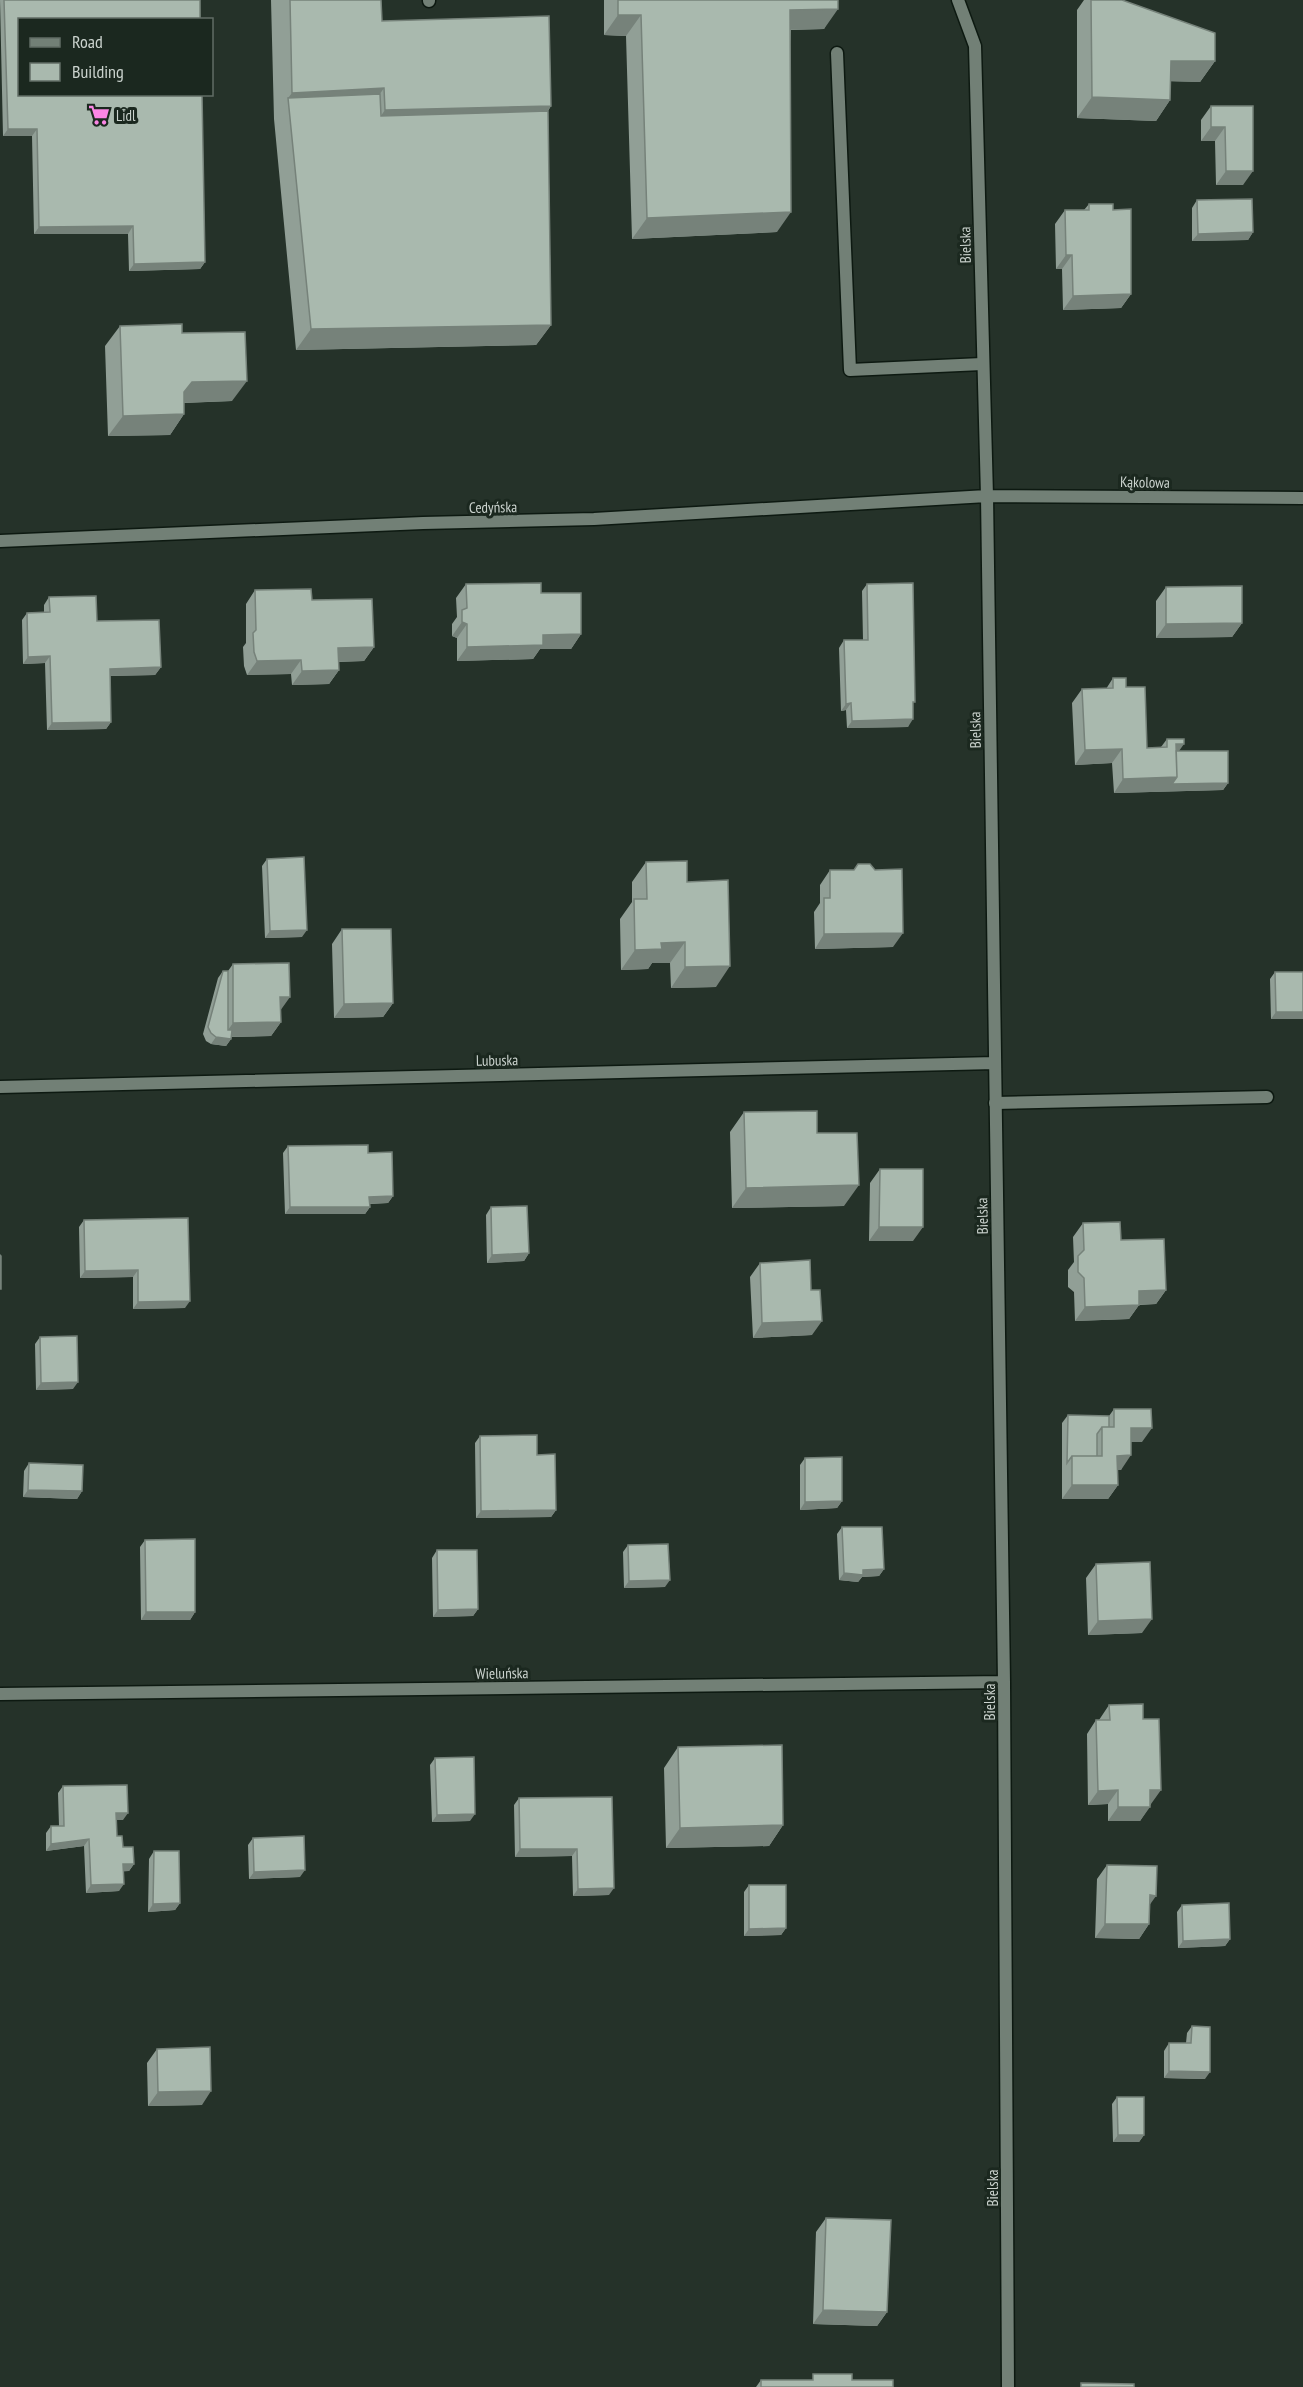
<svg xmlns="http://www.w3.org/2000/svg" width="1303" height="2387" font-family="'PT Sans Narrow',sans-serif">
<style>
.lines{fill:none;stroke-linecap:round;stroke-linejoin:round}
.lane-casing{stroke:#0d1911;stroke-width:15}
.street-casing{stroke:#0d1911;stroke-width:15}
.lane{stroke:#728076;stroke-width:12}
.street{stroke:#728076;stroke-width:12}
.wall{fill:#919f96}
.shaded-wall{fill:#76827a}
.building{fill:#a9b9ae;stroke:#76827a;stroke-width:1.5}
.labels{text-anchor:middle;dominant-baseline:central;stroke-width:6;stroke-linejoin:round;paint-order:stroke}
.poi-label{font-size:15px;fill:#cbd3ce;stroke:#1b281f;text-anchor:start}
.street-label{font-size:15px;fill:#cbd3ce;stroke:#1b281f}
</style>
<rect width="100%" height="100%" fill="#253229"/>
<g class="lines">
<defs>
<path id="lane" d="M429 0V1
M837 53 850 370 982 364
M995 1103 1267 1097"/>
<path id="street" d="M958 0 975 46 987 496 1004 1682 1008 2387
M0 541 423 523 594 519 987 496 1303 498
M0 1087 995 1063
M0 1694 1004 1682"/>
</defs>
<use href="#lane" class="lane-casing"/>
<use href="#street" class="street-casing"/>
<use href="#lane" class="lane"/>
<use href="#street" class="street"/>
</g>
<path class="wall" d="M0 0H200L205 262 200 269 129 271 128 234H34L32 136H3Z
M271 0H381L382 21 551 106 548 111 551 325 536 345 296 350 274 119Z
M604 0H838L824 29 791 30 777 232 632 239 626 36 604 35Z
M1084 0H1122L1215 61 1200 82 1170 81V100L1156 121 1077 118V10Z
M1211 106H1253L1243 185H1216L1215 141H1201V120Z
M1197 200 1253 232 1248 240 1192 241V208Z
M1089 204 1113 210 1131 294 1121 308 1063 310 1062 269H1056L1055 224 1065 210H1084Z
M120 326 182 333 232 401 184 403V414L170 435 108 436 105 346Z
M466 584 541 593 581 634 571 649H540L533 659 457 661V638L452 636V624L457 617 456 598Z
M867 584 913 706 908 727 847 728 846 710 841 711 839 648 844 640H863L862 591Z
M1166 587 1242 623 1232 637 1156 638V601Z
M255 590 312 600 374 647 364 661 338 662 339 670 329 684 292 685 291 674 247 675 244 666 243 647 246 643V604Z
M49 597 97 621 161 667 155 675 110 676 111 722 106 729 47 730 45 663 23 664 22 620 27 613 44 612V605Z
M1113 678 1126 687 1147 748 1161 747 1167 739 1179 751 1228 783 1223 790 1114 793 1112 763 1075 765 1072 703 1082 689H1106Z
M267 859 302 937 265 938 262 866Z
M646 862 687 882 716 987 671 988 670 963H652L648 969 621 970 620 919 632 902V882Z
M830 870 893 947 815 949 814 912 820 903V885Z
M342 929 393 1003 383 1017 334 1018 332 944Z
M233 964 281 1010V1022L271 1036 231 1037V1039L226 1046 211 1044 206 1041 203 1034 218 978 223 971H228Z
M1275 972H1303V1019H1271L1270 979Z
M744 1112 817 1133 844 1206 732 1208 730 1132Z
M288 1146 368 1153 393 1196 388 1203 370 1204V1207L365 1214H285L283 1153Z
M880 1169 913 1241H869L870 1183Z
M491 1207 529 1253 524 1261 487 1263 486 1215Z
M84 1220 185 1308 133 1309V1277L80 1278 79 1227Z
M1083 1223 1121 1240 1166 1290 1156 1304 1139 1305 1129 1319 1075 1321 1074 1292 1068 1287V1270L1074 1262 1073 1237Z
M760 1263 812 1335 753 1338 750 1277Z
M40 1337 73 1389 36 1390 35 1344Z
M1114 1409 1142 1442H1131L1121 1470H1118V1485L1108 1499H1062V1423L1068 1415 1109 1416Z
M480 1436 537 1455 556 1510 551 1517 476 1518 475 1443Z
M805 1458 842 1501 837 1508 800 1510V1465Z
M29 1463 82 1491 77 1499 23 1497 24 1471Z
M842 1527 884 1569 879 1576 862 1577 858 1582 839 1580 837 1534Z
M145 1540 195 1612 190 1620H141L140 1547Z
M628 1545 665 1587 624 1588 623 1552Z
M437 1550 478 1609 473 1616 433 1617 432 1558Z
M1096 1564 1142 1633 1088 1635 1086 1578Z
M1109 1705 1143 1719 1151 1804 1140 1821H1108V1804L1088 1805 1087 1734 1096 1720H1099Z
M678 1747 783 1825 769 1846 666 1848 664 1768Z
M435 1758 470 1821 432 1822 430 1765Z
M63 1786 123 1820H116L117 1836 134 1864 129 1871H123L119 1891 86 1893 84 1846 46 1851V1833L51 1826H59L58 1793Z
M612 1797 609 1895 573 1896 572 1856 515 1857 514 1805 519 1798Z
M253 1838 300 1877 249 1879 248 1845Z
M154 1851 180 1903 175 1910 148 1912 149 1859Z
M1107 1865 1150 1904 1149 1924 1139 1939 1095 1938 1097 1879Z
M749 1885 786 1928 781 1935 744 1936V1892Z
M1182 1905 1230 1939 1225 1946 1178 1948 1177 1912Z
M1192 2026 1205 2079 1164 2078V2051L1169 2043H1186L1187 2033Z
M157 2049 202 2105 148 2106 147 2063Z
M1117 2097 1144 2135 1139 2142H1113L1112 2104Z
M826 2218 887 2312 877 2326 813 2324 816 2232Z
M761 2380V2387H756Z"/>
<path class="shaded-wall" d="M838 9 824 29 776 30 790 10Z
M618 15H641L626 36 604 35Z
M1171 61H1215L1200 82 1156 81Z
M384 88 366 114 288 98 292 93Z
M1092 97 1170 100 1156 121 1077 118Z
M551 106 533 132 367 136 385 110Z
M1211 127H1225L1215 141H1201Z
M8 129H37L32 136H3Z
M1226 171H1253L1243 185H1216Z
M791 212 777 232 632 239 647 218Z
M133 226 128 234H34L39 227Z
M1253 232 1248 240 1192 241 1198 234Z
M1066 255H1072L1062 269H1056Z
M205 262 200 269 129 271 134 264Z
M1131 294 1121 308 1063 310 1073 296Z
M551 325 536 345 296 350 311 329Z
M247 381 232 401 178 403 184 392 192 382Z
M184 414 170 435 108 436 123 416Z
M462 622 467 624 457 638 452 636Z
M1242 623 1232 637 1156 638 1166 624Z
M581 634 571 649H540L533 659 457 661 467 647 543 635Z
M374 647 364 661 328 662 338 648Z
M50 656 45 663 23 664 28 657Z
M301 660 291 674 247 675 257 661Z
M161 667 155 675 105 676 110 669Z
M339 670 329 684 292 685 302 671Z
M851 703 846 710 841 711 846 704Z
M913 719 908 727 847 728 852 721Z
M111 722 106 729 47 730 52 723Z
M1176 744H1184L1174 758Z
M1122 749 1112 763 1075 765 1085 750Z
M1177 777 1228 783 1223 790 1114 793 1123 779Z
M307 930 302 937 265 938 270 931Z
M903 933 893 947 815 949 824 934Z
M685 942 670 963H652L648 969 621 970 635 950 661 943Z
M730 966 716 987 671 988 685 967Z
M280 997H290L280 1011Z
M393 1003 383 1017 334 1018 344 1004Z
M1276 1012H1303V1019H1271Z
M281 1022 271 1036 223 1037 233 1023Z
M216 1037 231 1039 226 1046 211 1044Z
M859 1185 844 1206 732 1208 746 1188Z
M393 1196 388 1203 364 1204 369 1197Z
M290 1207H370L365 1214H285Z
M879 1227H923L913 1241H869Z
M529 1253 524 1261 487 1263 492 1255Z
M138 1270 133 1277 80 1278 85 1271Z
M1166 1290 1156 1304 1129 1305 1139 1291Z
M190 1301 185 1308 133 1309 138 1302Z
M1139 1305 1129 1319 1075 1321 1085 1307Z
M822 1321 812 1335 753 1338 762 1323Z
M78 1382 73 1389 36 1390 41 1383Z
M1131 1428H1152L1142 1442H1121Z
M1131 1455 1121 1470H1107L1117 1456Z
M1072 1485H1118L1108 1499H1062Z
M28 1490 82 1491 77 1499 23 1497Z
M842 1501 837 1508 800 1510 805 1502Z
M556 1510 551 1517 476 1518 481 1511Z
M884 1569 879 1576 862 1577 858 1582 839 1580 844 1573 863 1570Z
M670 1580 665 1587 624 1588 629 1581Z
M478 1609 473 1616 433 1617 438 1610Z
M146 1612H195L190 1620H141Z
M1152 1619 1142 1633 1088 1635 1098 1621Z
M1118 1790 1108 1804 1088 1805 1098 1791Z
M1150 1790H1161L1151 1804H1140Z
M1118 1807H1150L1140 1821H1108Z
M116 1813H128L123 1820H111Z
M475 1814 470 1821 432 1822 437 1815Z
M783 1825 769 1846 666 1848 680 1828Z
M89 1839 84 1846 46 1851 51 1844Z
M520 1849H577L572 1856 515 1857Z
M123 1864H134L129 1871 118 1872Z
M305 1870 300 1877 249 1879 254 1872Z
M124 1884 119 1891 86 1893 91 1885Z
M614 1888 609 1895 573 1896 578 1889Z
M1150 1895 1156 1896 1146 1910Z
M180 1903 175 1910 148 1912 153 1904Z
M1105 1924H1149L1139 1939 1095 1938Z
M786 1928 781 1935 744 1936 749 1929Z
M1230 1939 1225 1946 1178 1948 1183 1941Z
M1169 2071 1210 2072 1205 2079 1164 2078Z
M211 2091 202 2105 148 2106 158 2092Z
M1118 2135H1144L1139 2142H1113Z
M823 2310 887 2312 877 2326 813 2324Z"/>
<path class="building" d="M4 0H200V20H20V94H202L205 262 134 264 133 226 39 227 37 129H8Z
M290 0H381L382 21 549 16 551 106 385 110 384 88 292 93Z
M618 0H838V9L790 10 791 212 647 218 641 15H618Z
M1091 0H1122L1215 33V61H1171L1170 100 1092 97Z
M380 94 381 116 548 111 551 325 311 329 288 98Z
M1211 106H1253V171H1226L1225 127H1211Z
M1252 199 1253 232 1198 234 1197 200Z
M1089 204H1113V210L1131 209V294L1073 296 1072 255H1066L1065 210H1089Z
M182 324V333L245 332 247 381 192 382 184 392V414L123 416 120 326Z
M541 583V593H581V634L543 635V645L467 647V624L462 622V610L467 608 466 584Z
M913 583 915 702H913V719L852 721 851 703 846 704 844 640H868L867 584Z
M1242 586V623L1166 624V587Z
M311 589 312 600 372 599 374 647 338 648 339 670 302 671 301 660 257 661 254 652 253 633 256 630 255 590Z
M96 596 97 621 159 620 161 667 110 669 111 722 52 723 50 656 28 657 27 613 50 612 49 597Z
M1113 678H1126V687H1145L1147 748 1167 747V739H1184V744H1176L1177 777 1123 779 1122 749 1085 750 1082 689 1113 688Z
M1176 751H1228V783L1172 784 1177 777Z
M304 857 307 930 270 931 267 859Z
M687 861V882L728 880 730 966 685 967V942L661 943 662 949 635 950 634 899H647L646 862Z
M858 864H870L875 870 902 869 903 933 824 934V898H830V870H854Z
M342 929H391L393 1003 344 1004Z
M289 963 290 997H280L281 1022 233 1023V964Z
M223 971H228V1030H232L231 1039 216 1037 211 1033 208 1027Z
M1275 972H1303V1012H1276Z
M817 1111V1133H857L859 1185 746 1188 744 1112Z
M368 1145V1153L392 1152 393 1196 369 1197 370 1207H290L288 1146Z
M880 1169H923V1227H879Z
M527 1206 529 1253 492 1255 491 1207Z
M188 1218 190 1301 138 1302V1270L85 1271 84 1220Z
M1120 1222 1121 1240 1164 1239 1166 1290 1139 1291V1305L1085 1307 1084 1278 1078 1272V1256L1084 1250 1083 1223Z
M0 1255 1 1256V1289H0Z
M810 1260 811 1290H820L822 1321 762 1323 760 1263Z
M77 1336 78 1382 41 1383 40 1337Z
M1114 1409H1151L1152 1428H1131V1455L1117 1456 1118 1485H1072V1456H1102V1427H1114Z
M1068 1415 1109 1416V1427H1102L1097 1434V1456H1072L1067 1463Z
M537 1435V1455L555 1454 556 1510 481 1511 480 1436Z
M842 1457V1501L805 1502V1458Z
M29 1463 83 1465 82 1491 28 1490Z
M842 1527H882L884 1569 863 1570V1575L844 1573Z
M195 1539V1612H146L145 1540Z
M668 1544 670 1580 629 1581 628 1545Z
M437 1550H477L478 1609 438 1610Z
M1150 1562 1152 1619 1098 1621 1096 1564Z
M1143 1704V1719H1159L1161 1790H1150V1807H1118V1790L1098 1791 1096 1720H1110L1109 1705Z
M782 1745 783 1825 680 1828 678 1747Z
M474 1757 475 1814 437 1815 435 1758Z
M127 1785 128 1813H116L117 1836H122L123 1847H133L134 1864H123L124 1884 91 1885 89 1839 51 1844V1826H64L63 1786Z
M612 1797 614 1888 578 1889 577 1849H520L519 1798Z
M304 1836 305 1870 254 1872 253 1838Z
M154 1851H179L180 1903 153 1904Z
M1107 1865 1157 1866 1156 1896 1150 1895 1149 1924H1105Z
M749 1885H786V1928L749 1929Z
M1229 1903 1230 1939 1183 1941 1182 1905Z
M1192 2026 1210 2027V2072L1169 2071V2043H1191Z
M210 2047 211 2091 158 2092 157 2049Z
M1117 2097H1144V2135H1118Z
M826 2218 891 2220 887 2312 823 2310Z
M813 2374H852V2380H893V2387H761V2380H813Z
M1081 2383 1134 2384V2387H1081Z"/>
<defs>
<symbol id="supermarket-bare" viewBox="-9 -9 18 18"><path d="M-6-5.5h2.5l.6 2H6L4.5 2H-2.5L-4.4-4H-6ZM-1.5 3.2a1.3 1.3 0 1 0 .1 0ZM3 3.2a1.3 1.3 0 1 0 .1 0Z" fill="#fb86e5" stroke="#1b281f" stroke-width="2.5" paint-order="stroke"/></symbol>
</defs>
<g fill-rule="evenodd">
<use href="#supermarket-bare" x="84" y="100" width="30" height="30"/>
</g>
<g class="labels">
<g class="poi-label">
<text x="116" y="115">Lidl</text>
</g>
<g class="street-label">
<text transform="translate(965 245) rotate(-91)">Bielska</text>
<text transform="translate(1145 482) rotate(1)">Kąkolowa</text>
<text transform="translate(493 507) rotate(-1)">Cedyńska</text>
<text transform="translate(975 730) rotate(-91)">Bielska</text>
<text transform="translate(497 1060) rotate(-1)">Lubuska</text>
<text transform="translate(982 1216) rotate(-91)">Bielska</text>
<text transform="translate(502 1673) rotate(-1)">Wieluńska</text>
<text transform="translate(989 1702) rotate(-90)">Bielska</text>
<text transform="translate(992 2188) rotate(-90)">Bielska</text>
</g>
</g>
<rect x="18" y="18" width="195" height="78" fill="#1b281f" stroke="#616c65" stroke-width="1.5"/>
<rect x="30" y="38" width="30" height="9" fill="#728076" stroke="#616c65" stroke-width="1.5"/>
<text x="72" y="48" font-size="18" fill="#cbd3ce">Road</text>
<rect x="30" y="63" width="30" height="18" fill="#a9b9ae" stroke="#616c65" stroke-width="1.5"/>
<text x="72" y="78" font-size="18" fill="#cbd3ce">Building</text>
</svg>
